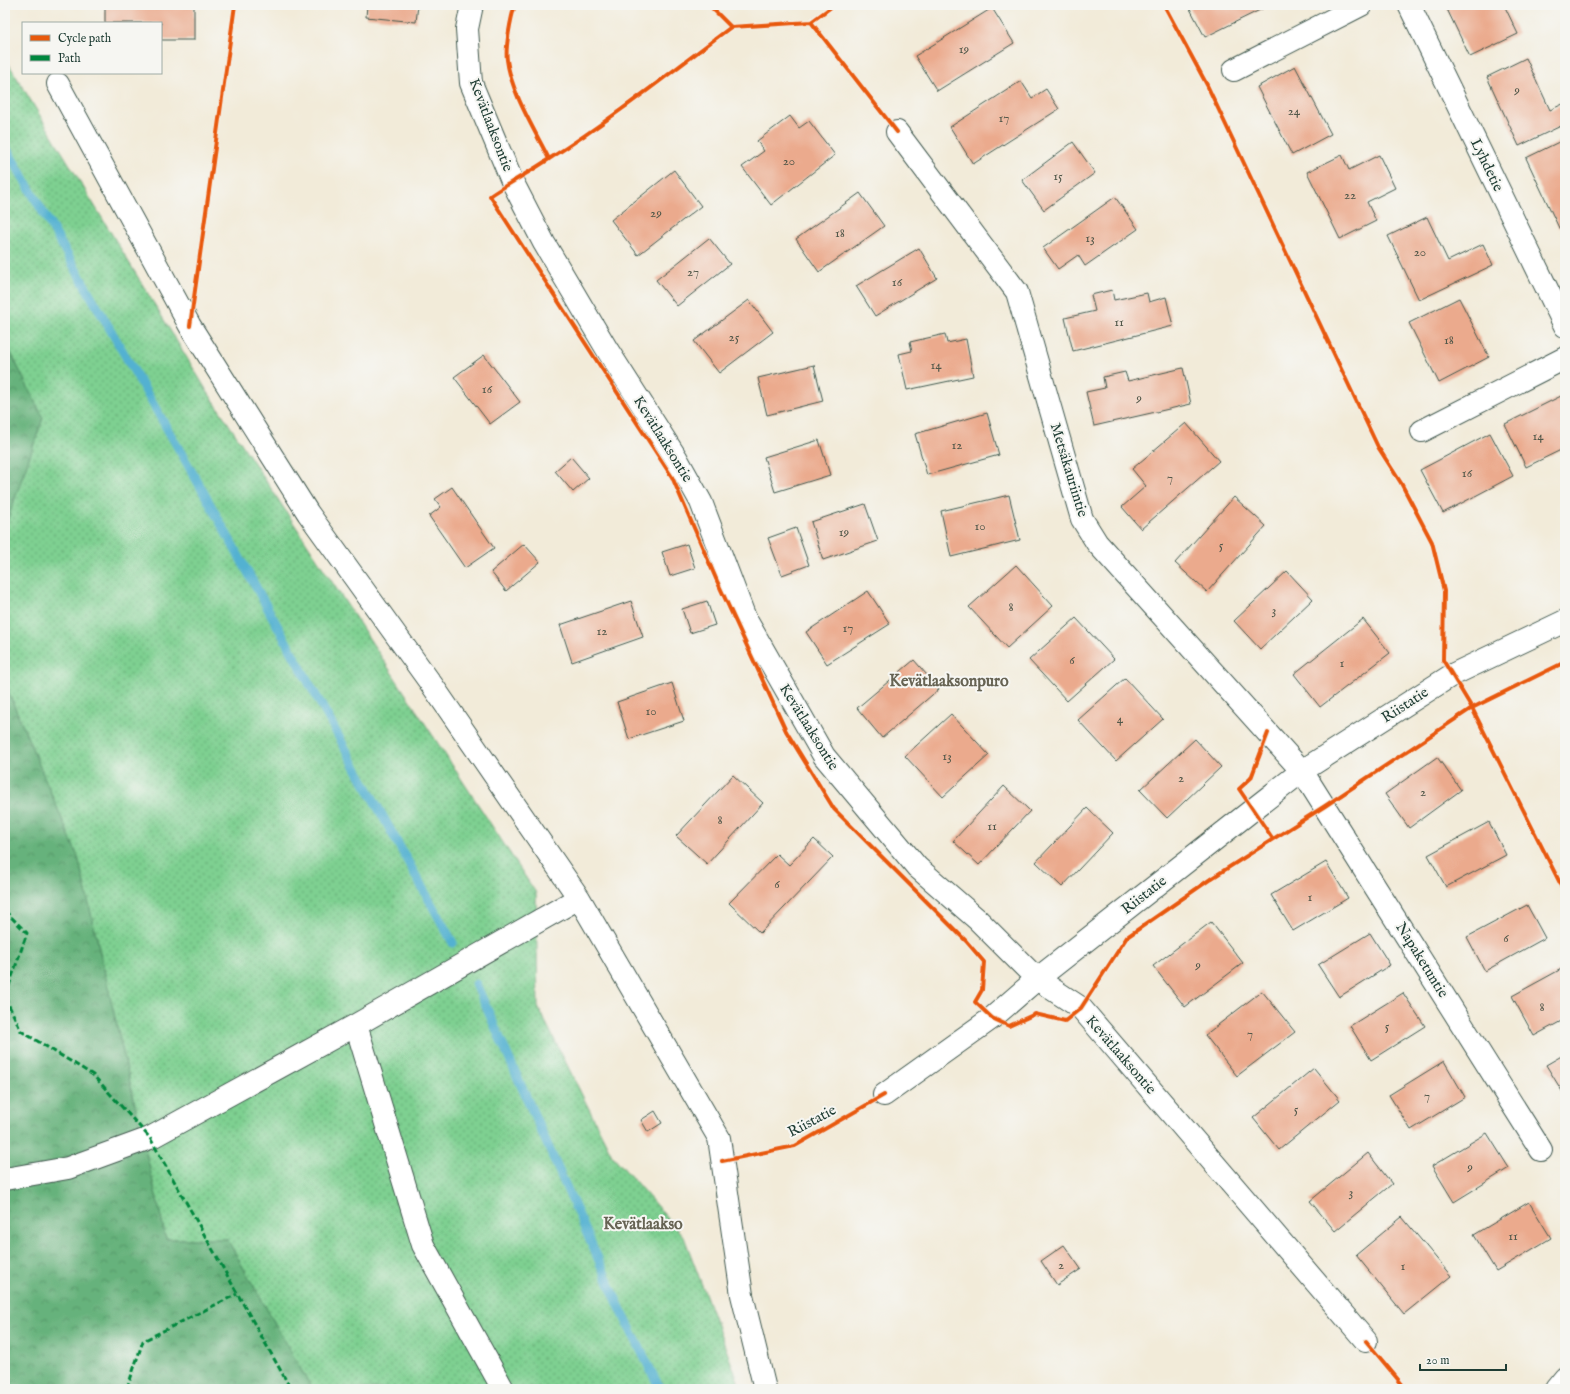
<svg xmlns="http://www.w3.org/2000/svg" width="1570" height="1394" font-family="'IM FELL English',serif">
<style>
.grass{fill:url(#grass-dots);stroke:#4e8662}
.forest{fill:url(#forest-crowns);stroke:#427858}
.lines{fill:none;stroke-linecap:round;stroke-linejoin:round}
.stream{stroke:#53b1d1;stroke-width:9}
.building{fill:#ebaa8d}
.minor-casing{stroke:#3f574d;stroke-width:24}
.minor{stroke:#fff;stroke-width:22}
.quiet{stroke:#00873e;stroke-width:3;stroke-dasharray:6 3;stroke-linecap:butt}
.cycleway-casing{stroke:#f6f6f2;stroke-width:6}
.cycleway{stroke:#e8590c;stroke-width:4}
.labels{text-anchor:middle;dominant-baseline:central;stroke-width:4;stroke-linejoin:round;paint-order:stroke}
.number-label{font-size:13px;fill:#52584a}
.street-label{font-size:15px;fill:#1f3d34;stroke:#f6f6f2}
.neighbourhood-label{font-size:16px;font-weight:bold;fill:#666353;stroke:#f6f6f2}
</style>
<defs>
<pattern id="grass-dots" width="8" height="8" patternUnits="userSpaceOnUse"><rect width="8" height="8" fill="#7ed091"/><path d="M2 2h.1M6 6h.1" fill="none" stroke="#67aa77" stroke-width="1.8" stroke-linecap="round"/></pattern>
<pattern id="forest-crowns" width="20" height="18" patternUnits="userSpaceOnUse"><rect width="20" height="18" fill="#66b27b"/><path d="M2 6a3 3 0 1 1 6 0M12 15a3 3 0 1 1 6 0" fill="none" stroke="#539266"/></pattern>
</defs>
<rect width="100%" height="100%" fill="#f6f6f2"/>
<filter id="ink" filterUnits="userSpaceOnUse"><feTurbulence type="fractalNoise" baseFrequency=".025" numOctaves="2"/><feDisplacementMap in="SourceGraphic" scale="8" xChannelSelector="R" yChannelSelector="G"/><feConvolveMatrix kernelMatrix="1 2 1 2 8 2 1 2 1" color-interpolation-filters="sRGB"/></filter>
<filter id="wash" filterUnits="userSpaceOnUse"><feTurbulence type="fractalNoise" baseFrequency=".012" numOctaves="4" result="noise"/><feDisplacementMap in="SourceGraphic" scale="16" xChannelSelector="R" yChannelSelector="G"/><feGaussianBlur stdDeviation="0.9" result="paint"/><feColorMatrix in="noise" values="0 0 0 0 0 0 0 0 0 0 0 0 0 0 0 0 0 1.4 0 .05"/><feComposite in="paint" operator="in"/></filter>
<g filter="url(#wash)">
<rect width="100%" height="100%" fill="#f2ebd9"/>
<path class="grass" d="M5 58 207 391 536 893 538 1007 612 1155 684 1237 741 1389H312L227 1239H166L78 857 5 684V527L43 418 5 341Z"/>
<path class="forest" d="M5 341 43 418 5 527Z
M5 684 78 857 166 1239H227L312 1389H5Z"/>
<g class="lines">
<path class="stream" d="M5 146 200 486 453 943
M476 984 620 1308 660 1389"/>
</g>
<g id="blocks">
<path class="building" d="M167 5H194V40H161V23H105V6Z
M367 5H418L416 22 366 17Z
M1188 5H1270L1205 37Z
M1445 5H1504L1518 34 1470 57Z
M992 8 1014 43 937 91 915 56Z
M1526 58 1550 110 1565 103V124L1519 146 1487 77Z
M1295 66 1331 134 1292 155 1257 87Z
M1021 81 1032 98 1046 89 1059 109 973 164 950 127Z
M790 116 799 128 809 121 835 155 771 205 742 167 764 151 757 141Z
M1565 139V225L1559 228 1526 158Z
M1073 142 1095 173 1044 210 1022 180Z
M1342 155 1349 170 1379 155 1395 188 1367 202 1376 221 1340 239 1307 172Z
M674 170 701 206 638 255 611 220Z
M860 193 884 226 819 272 796 239Z
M1115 197 1138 229 1085 266 1078 255 1058 269 1043 248Z
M1427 217 1448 261 1483 244 1493 265 1419 300 1388 236Z
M709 238 730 264 677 306 656 280Z
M919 248 937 278 875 316 856 286Z
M1112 290 1114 300 1147 293 1149 302 1166 297 1173 326 1073 351 1065 318 1095 311 1091 295Z
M1459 298 1489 357 1439 383 1409 323Z
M749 300 773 332 719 373 694 341Z
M945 334 947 343 966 339 973 376 907 390 899 354 912 351 910 342Z
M484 355 520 402 490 424 454 377Z
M814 365 823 401 767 415 758 378Z
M1183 368 1191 404 1094 426 1086 392 1105 388 1103 377 1125 372 1128 381Z
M1565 394V448L1526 467 1505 424Z
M987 413 999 455 927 475 915 434Z
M1186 423 1219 461 1141 529 1122 507 1146 486 1132 469Z
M1490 433 1513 476 1443 513 1420 470Z
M819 440 830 475 775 492 764 457Z
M571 457 589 478 573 492 555 471Z
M452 487 494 548 465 568 429 516 441 507 435 499Z
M1009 495 1020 540 951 557 941 511Z
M1234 497 1266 526 1207 592 1175 563Z
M865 504 878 541 823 560 811 522Z
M796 528 809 565 782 575 768 538Z
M524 544 540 562 506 591 491 572Z
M687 544 695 568 670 576 662 552Z
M1016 565 1053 606 1007 648 969 607Z
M1287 571 1313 599 1260 649 1234 621Z
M868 591 890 624 827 664 806 632Z
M631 601 643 637 572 662 560 625Z
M707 601 715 625 690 633 682 609Z
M1076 618 1114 659 1067 701 1029 660Z
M1363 619 1390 653 1320 707 1294 674Z
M914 660 939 689 882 738 857 708Z
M1125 678 1163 719 1116 761 1078 720Z
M672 683 684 721 629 739 617 702Z
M951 714 989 755 943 797 905 756Z
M1195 739 1221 767 1167 818 1140 790Z
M1437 757 1461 790 1409 828 1385 794Z
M733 775 763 803 707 864 676 836Z
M1004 786 1030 811 979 865 953 841Z
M1087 808 1113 833 1062 887 1036 862Z
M1489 822 1506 855 1446 887 1428 855Z
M814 839 833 857 760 933 729 903 777 854 789 865Z
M1326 862 1348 898 1293 931 1271 895Z
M1527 905 1545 938 1485 971 1467 937Z
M1211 922 1243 963 1185 1007 1153 966Z
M1370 933 1390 965 1339 997 1318 965Z
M1565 967V1019L1534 1036 1512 996Z
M1262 991 1295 1032 1237 1076 1205 1035Z
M1403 993 1425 1026 1371 1060 1350 1026Z
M1565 1054V1096L1546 1065Z
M1444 1061 1465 1097 1411 1130 1389 1095Z
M1314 1068 1340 1100 1279 1150 1253 1118Z
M655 1111 662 1123 648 1132 641 1120Z
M1487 1133 1509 1168 1454 1202 1432 1166Z
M1368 1153 1392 1184 1335 1231 1310 1201Z
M1529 1202 1551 1238 1496 1271 1474 1235Z
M1402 1217 1451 1276 1404 1314 1356 1255Z
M1064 1245 1081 1269 1057 1285 1041 1261Z"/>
</g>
</g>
<g filter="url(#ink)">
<use href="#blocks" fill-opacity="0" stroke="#3f574d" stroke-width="1"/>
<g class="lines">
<defs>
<path id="minor" d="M472 5 467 29 471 83 512 181 544 243 608 351 677 459 701 502 745 618 824 756 917 867 978 920 1037 979 1081 1008 1366 1341
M1409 5 1565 326
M1234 70 1361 5
M58 84 190 326 308 513 432 685 579 898 719 1138 742 1295 765 1389
M897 132 1017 292 1082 519 1097 543 1302 771 1541 1150
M1422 431 1565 358
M356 1025 423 1245 503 1389
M884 1095 992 1018 1037 979 1302 771 1452 675 1565 621
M5 1179 68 1168 150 1138 356 1025 579 898
M1556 1389 1565 1378"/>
</defs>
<use href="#minor" class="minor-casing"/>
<use href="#minor" class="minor"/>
<path class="quiet" d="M5 911 27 933 5 997 21 1031 93 1075 150 1138 291 1389
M127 1389 143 1341 237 1294"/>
<defs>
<path id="cycleway" d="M515 5C511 17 505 48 507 60 511 92 534 129 549 159
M709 5 731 27 811 22 834 5
M1164 5 1207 85 1378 447 1401 483 1432 542 1444 591 1443 660 1472 708 1565 893
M811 22 897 132
M731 27C671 72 612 119 549 159 530 172 509 183 490 196L672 477 717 581 786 731 834 809 966 941 984 962 982 990 975 1002 992 1018 1009 1026 1035 1014 1065 1021 1081 1008 1127 937 1212 878 1325 806 1472 708 1565 662
M190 326 235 5
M1268 733 1251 778 1239 789 1273 839
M722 1161 795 1146 884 1095
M1366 1341 1406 1389"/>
</defs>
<use href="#cycleway" class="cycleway-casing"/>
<use href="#cycleway" class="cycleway"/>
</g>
</g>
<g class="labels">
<g class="number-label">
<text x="964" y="49">19</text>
<text x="1517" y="90">9</text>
<text x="1294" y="111">24</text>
<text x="1004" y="118">17</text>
<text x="789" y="161">20</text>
<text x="1058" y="176">15</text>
<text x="1350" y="195">22</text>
<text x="656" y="213">29</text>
<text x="840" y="233">18</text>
<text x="1090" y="238">13</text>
<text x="1420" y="252">20</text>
<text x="693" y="272">27</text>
<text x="897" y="282">16</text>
<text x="1119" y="322">11</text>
<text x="734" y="337">25</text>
<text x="1449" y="340">18</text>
<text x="936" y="365">14</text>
<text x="487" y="389">16</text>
<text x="1139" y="398">9</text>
<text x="1538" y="436">14</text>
<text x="957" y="445">12</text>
<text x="1467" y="473">16</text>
<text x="1170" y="478">7</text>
<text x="980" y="526">10</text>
<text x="844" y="532">19</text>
<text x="1221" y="545">5</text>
<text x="1011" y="607">8</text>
<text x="1274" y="610">3</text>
<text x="848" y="628">17</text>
<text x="602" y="631">12</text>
<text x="1072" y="660">6</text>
<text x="1342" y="663">1</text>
<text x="651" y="711">10</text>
<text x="1120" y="719">4</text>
<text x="947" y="756">13</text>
<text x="1181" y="778">2</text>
<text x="1423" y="792">2</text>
<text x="720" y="820">8</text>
<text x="992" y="826">11</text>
<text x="777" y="884">6</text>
<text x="1310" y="897">1</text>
<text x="1506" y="938">6</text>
<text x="1198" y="965">9</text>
<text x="1542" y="1007">8</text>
<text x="1387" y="1026">5</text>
<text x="1250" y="1034">7</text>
<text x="1427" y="1096">7</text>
<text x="1296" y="1109">5</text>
<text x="1470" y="1167">9</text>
<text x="1351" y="1192">3</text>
<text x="1513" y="1236">11</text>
<text x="1061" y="1265">2</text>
<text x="1403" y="1266">1</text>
</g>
<g class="street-label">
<text transform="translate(491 125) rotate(69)">Kevätlaaksontie</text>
<text transform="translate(1487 165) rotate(64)">Lyhdetie</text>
<text transform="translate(663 439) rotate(58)">Kevätlaaksontie</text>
<text transform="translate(1069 470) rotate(73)">Metsäkauriintie</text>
<text transform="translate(1405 705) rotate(-33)">Riistatie</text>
<text transform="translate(809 727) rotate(58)">Kevätlaaksontie</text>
<text transform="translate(1144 895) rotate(-38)">Riistatie</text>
<text transform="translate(1422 960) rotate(58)">Napaketuntie</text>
<text transform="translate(1121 1055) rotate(49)">Kevätlaaksontie</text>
<text transform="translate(812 1121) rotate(-28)">Riistatie</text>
</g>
<g class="neighbourhood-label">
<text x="949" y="682">Kevätlaaksonpuro</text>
<text x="643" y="1225">Kevätlaakso</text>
</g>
</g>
<rect width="1570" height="1394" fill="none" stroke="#f6f6f2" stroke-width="20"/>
<rect x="22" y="22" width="140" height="52" fill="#f6f6f2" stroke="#a0aca6"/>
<rect x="30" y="35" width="20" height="6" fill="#e8590c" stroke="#a0aca6"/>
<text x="58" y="42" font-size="12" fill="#1f3d34">Cycle path</text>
<rect x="30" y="55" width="20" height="6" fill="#00873e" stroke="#a0aca6"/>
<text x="58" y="62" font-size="12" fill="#1f3d34">Path</text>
<path d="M1420 1364v6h86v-6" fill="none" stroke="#1f3d34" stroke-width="2"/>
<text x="1426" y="1364" font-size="12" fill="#1f3d34" stroke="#f6f6f2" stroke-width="3" paint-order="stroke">20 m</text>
</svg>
